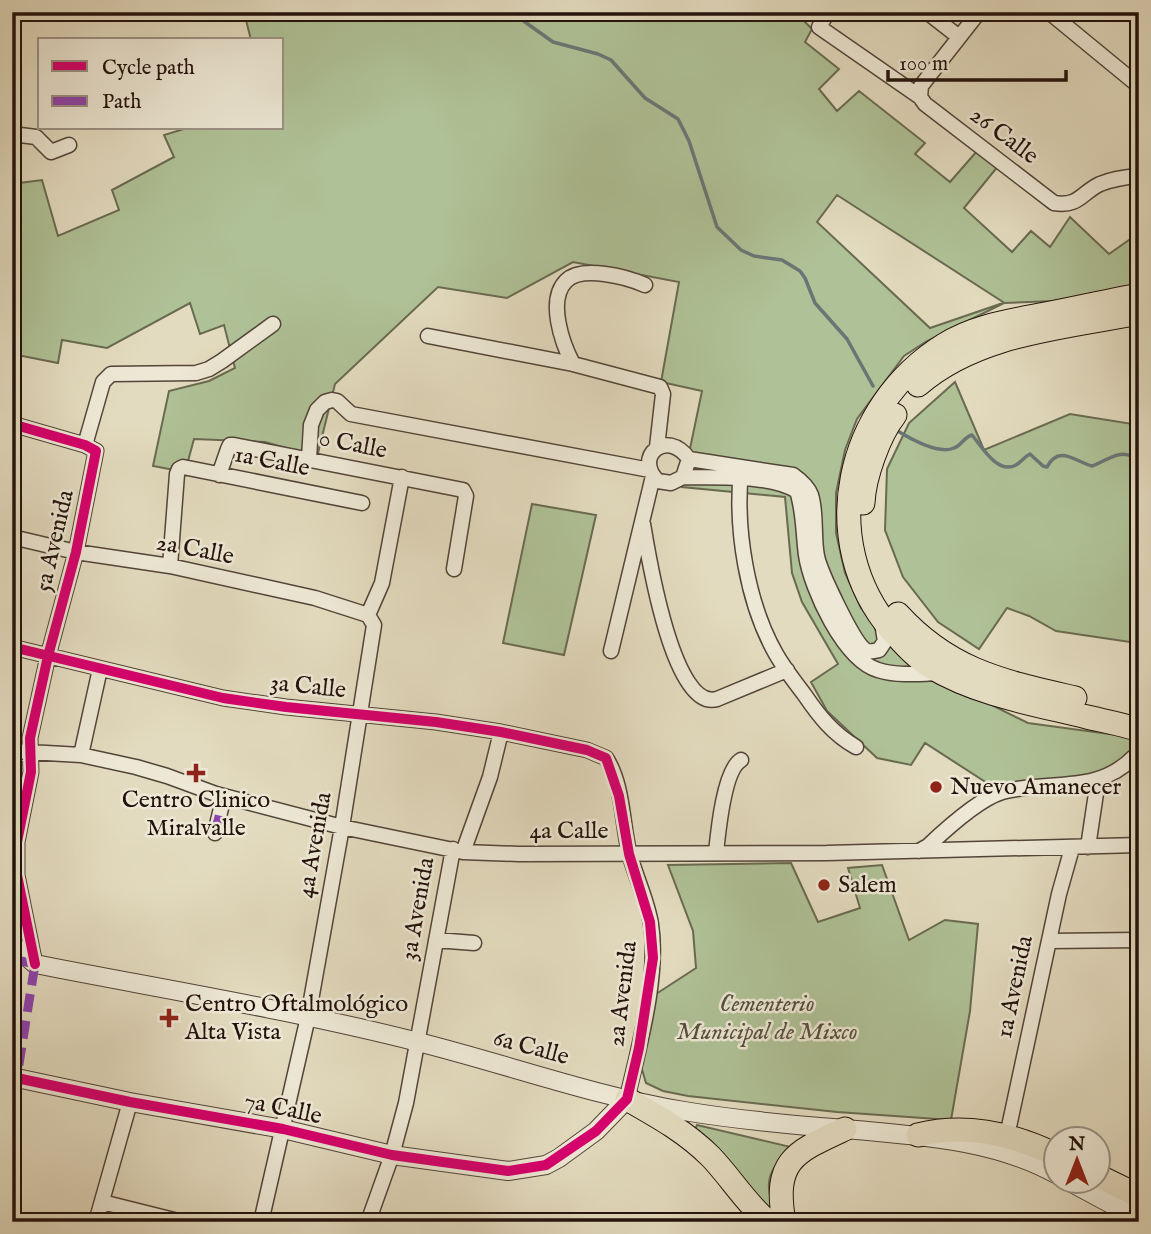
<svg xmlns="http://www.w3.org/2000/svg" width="1151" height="1234" font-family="'IM FELL English',serif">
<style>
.green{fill:#afc196;stroke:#696a51;stroke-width:2;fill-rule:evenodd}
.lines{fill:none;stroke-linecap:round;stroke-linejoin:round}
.stream{stroke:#6a7675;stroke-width:3.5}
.minor-casing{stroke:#534439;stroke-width:17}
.tertiary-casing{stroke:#534439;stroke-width:20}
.trunk-casing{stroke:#23120c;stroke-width:25}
.minor{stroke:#ede8d5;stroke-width:14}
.tertiary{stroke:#ede8d5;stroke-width:18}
.trunk{stroke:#e3dbbf;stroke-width:23}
.quiet{stroke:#8e44ad;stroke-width:9;stroke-dasharray:18 9;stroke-linecap:butt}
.cycleway-casing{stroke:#ede8d5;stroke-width:15}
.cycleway{stroke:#d6006c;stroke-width:10}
.poi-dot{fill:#8f2418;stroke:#ede8d5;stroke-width:2.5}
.labels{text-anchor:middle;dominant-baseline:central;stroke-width:5;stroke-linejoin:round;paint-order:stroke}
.street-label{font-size:24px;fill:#23120c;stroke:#ede8d5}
.poi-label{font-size:24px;fill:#23120c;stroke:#ede8d5;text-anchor:start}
.park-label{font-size:24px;font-style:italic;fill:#544f3c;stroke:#ede8d5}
</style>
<rect width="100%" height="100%" fill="#e3dbbf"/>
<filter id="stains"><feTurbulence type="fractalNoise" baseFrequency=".00286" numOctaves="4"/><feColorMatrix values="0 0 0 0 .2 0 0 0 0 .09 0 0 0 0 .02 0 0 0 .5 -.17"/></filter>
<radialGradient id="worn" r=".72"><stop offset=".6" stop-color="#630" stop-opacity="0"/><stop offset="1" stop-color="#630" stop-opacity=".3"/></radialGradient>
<path class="green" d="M244 12H795L812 29 805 42 839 69 819 89 837 111 859 91 925 143 915 154 950 182 977 151 999 165 964 208 1012 252 1031 231 1050 247 1070 217 1109 254 1139 233V287L1054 301 1004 303 927 341 904 356 857 419 845 450 836 493V533L845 573 861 608 895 647 937 678 1028 723 1139 738V744L1131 762 1099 776 1001 792 925 743 911 765 877 758 827 711 811 682 838 664 802 602 792 573 785 497 682 487 702 391 661 382 679 282 573 262 507 298 438 287 335 384 317 457 265 442 194 439 185 472 153 466 169 391 209 381 235 368 224 325 200 334 190 303 107 348 62 340 58 363 12 354V184L42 180 58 236 119 210 112 190 174 157 164 135 187 128H282V40H251ZM837 195 1003 302V303L930 328 817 222Z
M955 382 984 450 1070 414 1139 425V638L1130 642 1056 631 1029 616 1007 608 979 649 938 622 903 577 885 530 887 469 909 423Z
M532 504 596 515 564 655 503 643Z
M791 863 818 922 860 908 848 868 882 865 909 940 945 920 978 924 970 1011 951 1120 837 1112 688 1096 663 1091 646 1083 641 1066 656 994 696 968 693 931 668 865Z
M697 1125 791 1147C782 1159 770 1168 769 1183 768 1192 772 1199 771 1208L768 1209 694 1132Z"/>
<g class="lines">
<path class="stream" d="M511 12 553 42 598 54 611 60 645 98 678 119 689 141 717 227 741 250 754 256 782 260 800 271 805 278 815 303 847 339 873 386
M896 430C909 438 938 455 954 448 962 445 964 437 972 435 982 447 998 475 1016 465 1021 462 1024 457 1030 454L1043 466 1047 467C1059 444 1076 462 1092 466 1106 461 1119 449 1133 457L1139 473"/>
<defs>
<path id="minor" d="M828 12 819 27 920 97
M927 12 959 37
M979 12 921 86 920 97 925 104 1054 203C1079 207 1081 193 1100 184 1112 179 1125 177 1139 176
M1049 12 1139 86
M12 134 36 137 51 152 69 145
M428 336 573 364 660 387 663 394 657 447
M573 364C562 343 547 300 566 281 582 265 627 277 645 285
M12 424 85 445 96 451 76 552 48 656 30 738 31 772 17 842V875L35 964
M85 445 103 382 111 374 196 373 209 369 222 361 273 324
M309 459 311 425 317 410 325 402 332 400 337 401 351 414 650 470
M689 459 683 477 671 483 658 481C633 458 666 427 689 459L793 475C800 480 808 487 811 495 817 514 813 536 817 556 820 571 852 639 864 649 868 653 873 651 879 650L885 641 882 623
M741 471C735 529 747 603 776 654 784 668 794 681 804 694 819 716 833 734 856 747
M219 475 228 449 230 445H234L463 490 466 496 454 569
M683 477C716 478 770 474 797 491 804 512 803 533 806 555 811 589 844 660 878 670 896 676 919 674 937 673
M643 524C648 554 673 712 717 699L787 670
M12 537 76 552 170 566 315 598 368 615
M170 566 177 474 179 469 183 467 362 503
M368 615 382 583 402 477
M12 647 223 698 286 707 436 722 501 732 587 750 606 758C623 784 622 822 629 852 635 876 647 899 651 924 659 977 639 1046 627 1099
M611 651 653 476
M12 751 81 755 136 767 167 776 216 794 342 827 463 852 519 854 827 853 1139 845
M81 755 100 669
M215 833 224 796
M1088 847 1098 780
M919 851 928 846C946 829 979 799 1002 792 1050 779 1096 796 1135 756
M463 852 490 777 501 732
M716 853C718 833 724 770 741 760
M436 940 474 943
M1049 941 1139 940
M1007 1136 1059 894 1072 848
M102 1202 182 1222
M96 1222 130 1102
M261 1222 308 1017 342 827 374 625 368 615
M368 1222 392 1155 406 1103 453 849"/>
<path id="tertiary" d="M12 944 35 964C162 989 292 1010 418 1042 506 1064 594 1096 684 1111 737 1120 793 1125 846 1129 918 1136 992 1139 1056 1174
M12 1077 130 1102 283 1129 392 1155 508 1171 546 1165 559 1158 596 1131 627 1099
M1070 1182 1139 1219"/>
<path id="trunk" d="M1139 295C1107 301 1076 308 1045 314 1010 321 974 326 944 345 846 406 815 541 892 631 904 644 916 658 931 667 978 695 1034 704 1087 717 1104 721 1122 724 1139 730
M918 385C978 333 1063 328 1139 313
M863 503C864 478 879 435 895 415
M898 614C950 671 1002 681 1075 698
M627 1099C657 1116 686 1132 711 1157 731 1178 746 1203 768 1222
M918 1135C966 1123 1013 1134 1056 1155
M1098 1176 1139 1196
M784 1222C773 1160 795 1152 845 1129"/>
</defs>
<use href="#minor" class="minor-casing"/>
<use href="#tertiary" class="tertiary-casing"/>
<use href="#trunk" class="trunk-casing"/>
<use href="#minor" class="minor"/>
<use href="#tertiary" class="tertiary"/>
<use href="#trunk" class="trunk"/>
<path class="quiet" d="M215 833 224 796
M12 959 35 964 12 1108"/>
<defs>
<path id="cycleway" d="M12 424 85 445 96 451 76 552 48 656 30 738 31 772 17 842V875L35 964
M12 647 223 698 286 707 436 722 501 732 587 750 606 758 619 796 629 854 650 922 653 958 639 1048 627 1099 596 1131 546 1165 508 1171 392 1155 283 1129 130 1102 12 1077"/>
</defs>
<use href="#cycleway" class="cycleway-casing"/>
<use href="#cycleway" class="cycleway"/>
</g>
<g class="poi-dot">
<path d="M192.5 762.5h7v7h7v7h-7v7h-7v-7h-7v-7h7z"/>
<circle cx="936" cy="787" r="7"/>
<circle cx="824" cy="885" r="7"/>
<path d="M165.5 1007.5h7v7h7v7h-7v7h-7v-7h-7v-7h7z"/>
</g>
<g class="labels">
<g class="street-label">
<text transform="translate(1004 136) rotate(37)">26 Calle</text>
<text transform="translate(353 445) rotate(11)">0 Calle</text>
<text transform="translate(272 462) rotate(11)">1a Calle</text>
<text transform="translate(55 541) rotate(-77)">5a Avenida</text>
<text transform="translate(195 550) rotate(11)">2a Calle</text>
<text transform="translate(308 687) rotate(6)">3a Calle</text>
<text x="569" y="831">4a Calle</text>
<text transform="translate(315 845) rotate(-80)">4a Avenida</text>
<text transform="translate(418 909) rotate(-80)">3a Avenida</text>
<text transform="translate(1015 987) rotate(-78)">1a Avenida</text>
<text transform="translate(623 994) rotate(-83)">2a Avenida</text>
<text transform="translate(531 1048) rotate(15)">6a Calle</text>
<text transform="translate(283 1109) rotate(12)">7a Calle</text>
</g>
<g class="poi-label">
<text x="950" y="787">Nuevo Amanecer</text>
<text x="196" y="800" text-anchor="middle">Centro Clinico<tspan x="196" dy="28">Miralvalle</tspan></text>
<text x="838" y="885">Salem</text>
<text x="185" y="1004">Centro Oftalmológico<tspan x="185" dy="28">Alta Vista</tspan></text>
</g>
<g class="park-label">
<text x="767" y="1004">Cementerio<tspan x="767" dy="28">Municipal de Mixco</tspan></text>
</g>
</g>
<rect width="1151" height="1234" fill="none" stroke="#e3dbbf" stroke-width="42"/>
<rect x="14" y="14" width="1123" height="1206" fill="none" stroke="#23120c" stroke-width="3.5"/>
<rect x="21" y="21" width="1109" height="1192" fill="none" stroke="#23120c" stroke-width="2"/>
<rect x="38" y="38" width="245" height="91" fill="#ede8d5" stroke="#9c9285" stroke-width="2"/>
<rect x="52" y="61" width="35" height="10" fill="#d6006c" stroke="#9c9285" stroke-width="2"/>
<text x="102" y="74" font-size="21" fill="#23120c">Cycle path</text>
<rect x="52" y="96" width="35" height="10" fill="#8e44ad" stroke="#9c9285" stroke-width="2"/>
<text x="102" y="108" font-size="21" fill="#23120c">Path</text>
<g transform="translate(1077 1160)"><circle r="33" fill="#ede8d5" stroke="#9c9285" stroke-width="2"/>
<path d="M0-5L12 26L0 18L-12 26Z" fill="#8f2418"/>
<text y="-10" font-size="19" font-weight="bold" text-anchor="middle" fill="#23120c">N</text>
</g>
<path d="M888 70v10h178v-10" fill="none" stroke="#23120c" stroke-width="3.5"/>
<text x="899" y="70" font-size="21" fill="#23120c" stroke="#ede8d5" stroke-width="5" paint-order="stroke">100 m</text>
<rect width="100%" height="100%" filter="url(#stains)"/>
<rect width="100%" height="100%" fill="url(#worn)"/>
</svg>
